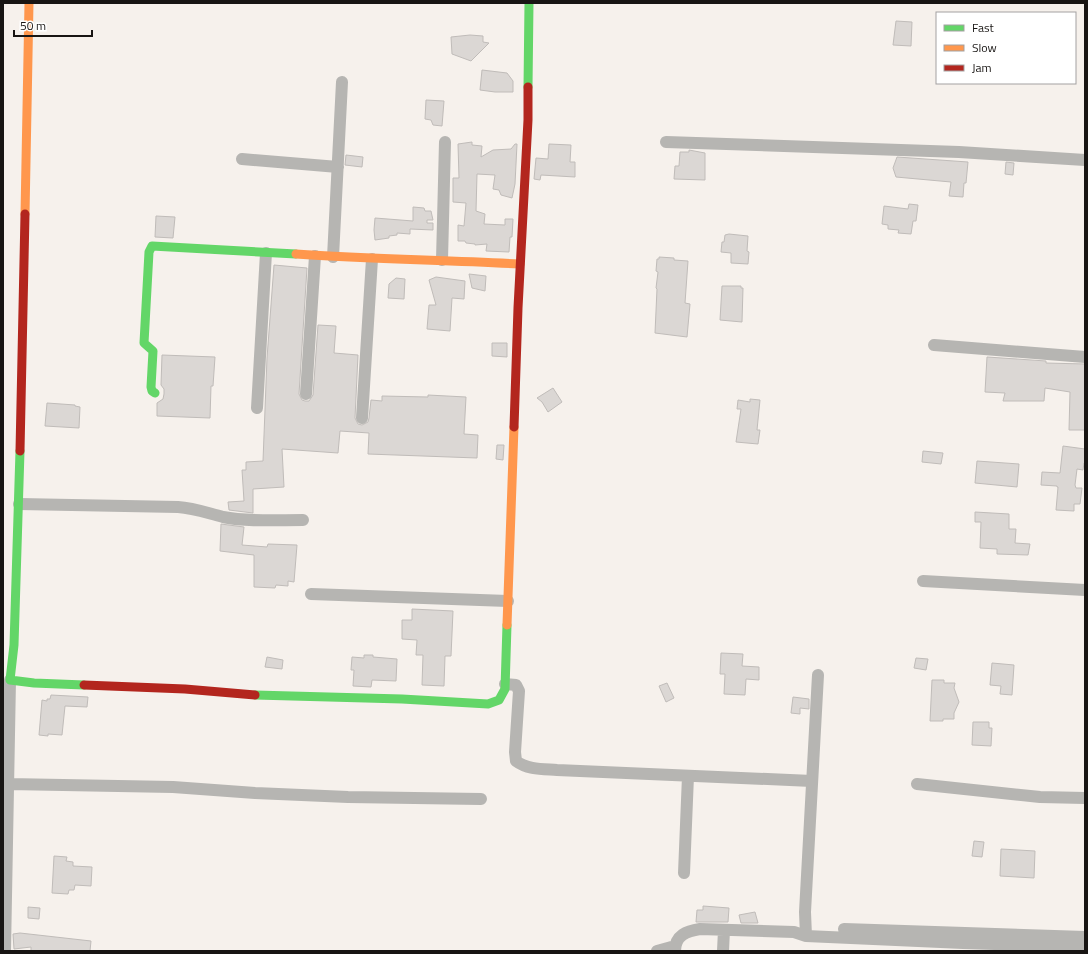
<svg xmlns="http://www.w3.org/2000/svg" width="1088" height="954" font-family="'Titillium Web',sans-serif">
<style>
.building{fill:#dbd7d4;stroke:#c0bcb9}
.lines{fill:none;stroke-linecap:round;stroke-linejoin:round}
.street{stroke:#b6b5b2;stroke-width:12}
.fast{stroke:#63d668;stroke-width:9}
.slow{stroke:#ff974d;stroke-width:9}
.jam{stroke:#b3261e;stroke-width:9}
</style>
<rect width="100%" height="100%" fill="#f6f1ec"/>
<path class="building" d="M896 21 912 22 911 46 893 45Z
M470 35 483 36V42L489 43 471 61 452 54 451 37Z
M482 70 507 73 513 81V92H495L480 90Z
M426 100 444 101 442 126 433 125 431 120 425 119Z
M472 142V145L482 146 481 157 493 150 511 149 515 144H517L515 184 512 198 501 195 499 190 493 189 495 175 477 174 476 211 485 214 484 224 505 225V219H513L512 237H510L509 252 486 251 487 244 475 245V244L466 243 465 241H458V225L464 226 466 203 453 202V178H459L458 144Z
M549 144 571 145 570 162H575V177L541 175 540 180 534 179 536 158 548 159Z
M689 150 705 153V180L674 179 675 166H679L680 152H689Z
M346 155 363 157 362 167 345 165Z
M897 157 968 162 966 183H964L963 197 949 196 951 182 896 177 893 168Z
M1006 162 1014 163 1013 175 1005 174Z
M909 204 918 205 916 221H913L911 234 898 233 899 230 888 229V225L882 224 884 206 908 209Z
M413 207 424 208 425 211H431L433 220H427V223H433V230L410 229V234L397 233V235L389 236V238L375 240 374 230 375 218 413 221Z
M156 216 175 217 173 238 155 237Z
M729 234 748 236 747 251 749 252 748 264 731 263V253L721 252 722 242H724L725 235Z
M659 257 674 258V260L688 261 685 303 690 304 687 337 655 333 657 289 656 288 658 272 656 271 657 259H659Z
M274 265 307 268 299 394 302 400 305 401H309L313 395 318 325 336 326 334 353 358 355 355 418 358 424 362 425 368 422 369 418 371 400 382 401V396L428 397V395L466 397 464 434 478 435 477 458 368 454 369 433 340 431 338 453 282 449 284 487 253 489V513L229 510 228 502 244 501 242 470H246V462L263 461 267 358Z
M469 274 486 276 485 291 472 288Z
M436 277 465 281 464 299 452 298 450 331 427 329 429 305H436L429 280Z
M396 278 405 279 404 299 388 298 389 284Z
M722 286H741V288H743L742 322 720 320Z
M492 343H507V357L492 356Z
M162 355 215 357 213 386H211L210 418 157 416V403L163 399 164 394V389L161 385Z
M987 357 1046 361V363L1085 364V430H1069L1070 392 1045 388 1044 401H1003L1005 393 985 392Z
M553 388 562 402 548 412 542 402 537 398Z
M750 399 760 400 757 430H760L758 444 736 442 741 409H737L738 400 750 402Z
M47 403 75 405V406L80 407 79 428 45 426Z
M497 445H504L503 460 496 459Z
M1063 446 1085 449V463H1084L1083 470 1077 469 1075 485 1076 488H1082L1080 504H1074V511L1056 510 1058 487H1057V486L1041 485 1042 472 1060 473Z
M923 451 943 453 941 464 922 462Z
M977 461 1019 464 1017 487 975 483Z
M975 512 1009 514V529H1016L1015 543 1030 544 1028 555 997 554V549L980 548 981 522H975Z
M221 524 244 527 242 545 267 547 268 544 297 545 294 582 288 581V586L276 585 275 588 254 587V555L220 551Z
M412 609 453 611 451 656H445L444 686 422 685 423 655H416L417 640 402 639V620H412Z
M721 653 743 654 742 666 759 667V680L746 679 745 695 724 694 725 674H720Z
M364 655H373V657L397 659 396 681 372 680 371 687 353 686 354 670H351L352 657 364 658Z
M267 657 283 660 282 669 265 667Z
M916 658 928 659 926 670 914 668Z
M992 663 1014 665 1012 695 1000 694 1001 686 990 685Z
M932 680H944V683H955L954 688 959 702 954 713V719H943V721H930Z
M667 683 674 698 666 702 659 686Z
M51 695 88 697 87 707 65 706 62 735 48 734V736L39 735 42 700 47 701V699H50Z
M793 697 809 699V709L800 708V714L791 713Z
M973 722H989V728H992L991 746 972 745Z
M974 841 984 842 982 857 972 856Z
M1001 849 1035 851 1034 878 1000 876Z
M54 856 67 857 66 861 73 862V866L92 867 91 886 75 885 74 890H69L68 894 52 893Z
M703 906 729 908 728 922H696L697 910H703Z
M28 907 40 908 39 919 28 918Z
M755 912 758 923H741L739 915Z
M20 933 91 941 90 951H31V947L14 949 13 934Z"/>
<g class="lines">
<path class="street" d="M666 142 959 152 1085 160
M242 159 338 167
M333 257 342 82
M442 260 445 142
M934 345 1085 357
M306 394 315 256
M257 408 266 253
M362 418 372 259
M19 504 178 507C194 508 207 513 223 517 248 522 277 520 303 520
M923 581 1085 590
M311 594 508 601
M505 684 516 685 519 691 515 752 516 761C528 770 543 769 557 770L812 781
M8 784 173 787 255 793 348 797 481 799
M917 784 1040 797 1085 798
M684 873 688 776
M844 929 1085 937
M806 936 805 912 818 675
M5 951 10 680
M657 951 675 946
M675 951C675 935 687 931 700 929L794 932 806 936 963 943 1085 947
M723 951 724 930"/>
<path class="fast" d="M528 87 529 3
M155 393 152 391 151 387 153 351 144 343 149 252 152 246 296 254
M20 451 14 645 10 680 34 683 84 685
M255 695 402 699 488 704 499 700 505 689 507 625"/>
<path class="slow" d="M25 214 29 3
M296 254C370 259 445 260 520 264
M507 625 514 427"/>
<path class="jam" d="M514 427 518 308 528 120V87
M20 451 25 214
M84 685 185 689 255 695"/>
</g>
<rect width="1088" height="954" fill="none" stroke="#181513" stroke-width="8"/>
<rect x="936" y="12" width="140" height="72" fill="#ffffff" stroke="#a3a1a1"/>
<rect x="944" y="25" width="20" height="6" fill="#63d668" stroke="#a3a1a1"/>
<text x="972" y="32" font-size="12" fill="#181513">Fast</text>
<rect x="944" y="45" width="20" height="6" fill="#ff974d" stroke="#a3a1a1"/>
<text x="972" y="52" font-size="12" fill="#181513">Slow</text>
<rect x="944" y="65" width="20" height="6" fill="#b3261e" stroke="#a3a1a1"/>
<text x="972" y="72" font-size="12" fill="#181513">Jam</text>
<path d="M14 30v6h78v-6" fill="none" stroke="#181513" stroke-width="2"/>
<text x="20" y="30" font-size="12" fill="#181513" stroke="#ffffff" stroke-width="3" paint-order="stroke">50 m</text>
</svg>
